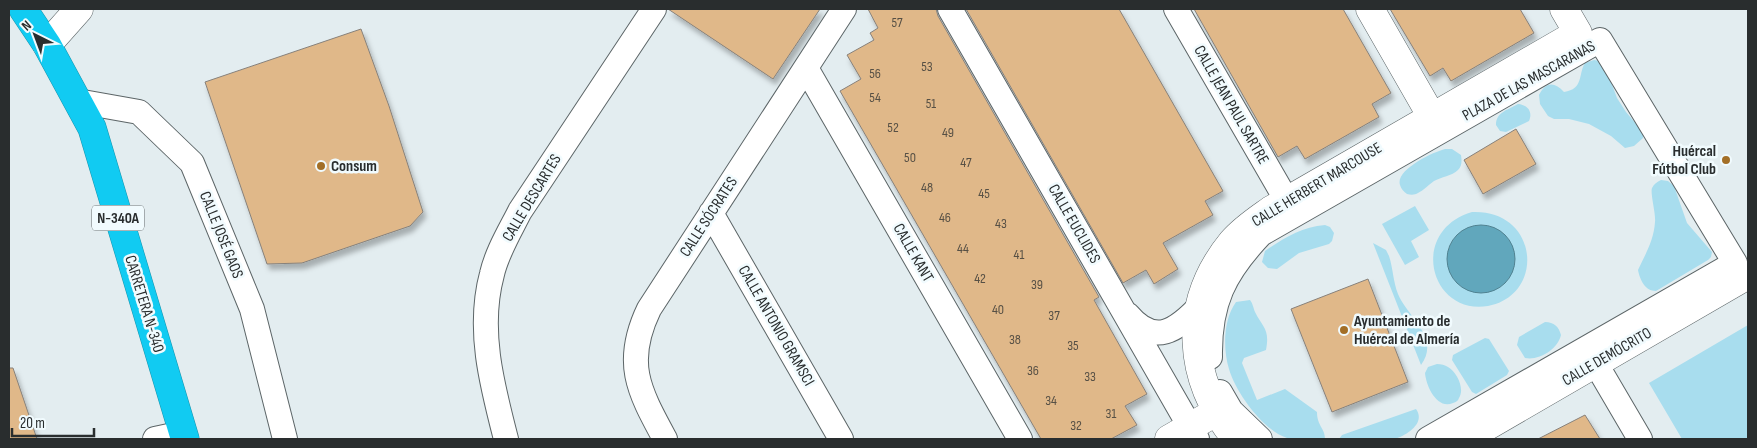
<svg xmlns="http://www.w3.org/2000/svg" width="1757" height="448" font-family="'Sofia Sans Condensed',sans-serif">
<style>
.green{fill:#a8ddee;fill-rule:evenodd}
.water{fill:#61a7bc;stroke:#508291}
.building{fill:#e0b889;stroke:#87817b;filter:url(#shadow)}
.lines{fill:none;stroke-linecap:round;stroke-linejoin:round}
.street-casing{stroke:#5c6567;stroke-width:26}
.secondary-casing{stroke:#5c6567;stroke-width:29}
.highway-casing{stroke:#1994ad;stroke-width:29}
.street{stroke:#fff;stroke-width:24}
.secondary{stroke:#fff;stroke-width:28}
.highway{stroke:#11cbf2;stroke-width:28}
.poi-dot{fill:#a36f27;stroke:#f1fbfe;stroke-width:2}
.labels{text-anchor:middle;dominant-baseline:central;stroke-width:5;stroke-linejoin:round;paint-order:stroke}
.number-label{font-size:14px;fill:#575045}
.shield{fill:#f1fbfe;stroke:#656b6c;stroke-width:1}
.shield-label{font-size:15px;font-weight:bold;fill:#292d2e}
.street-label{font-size:16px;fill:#292d2e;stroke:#f1fbfe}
.poi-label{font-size:16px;font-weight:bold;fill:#292d2e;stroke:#f1fbfe;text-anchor:start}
</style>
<defs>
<filter id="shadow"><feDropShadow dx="3" dy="5.5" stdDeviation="2.5" flood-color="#0004"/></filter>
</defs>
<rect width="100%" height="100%" fill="#e3edf0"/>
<path class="green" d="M1594 60 1600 61 1605 66 1617 98 1626 112 1643 132V138L1634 146 1625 148 1611 136 1589 124 1569 119H1554L1548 116 1540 104 1539 95C1546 81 1555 82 1564 92 1584 89 1578 74 1585 63Z
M1518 104C1528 105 1533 112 1529 121L1506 132 1500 131 1496 125C1496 112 1508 110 1518 104Z
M1445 149H1452L1461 155C1462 161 1462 166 1458 170 1452 176 1441 177 1434 181 1428 185 1424 190 1418 193 1415 195 1411 195 1407 194 1404 192 1401 189 1400 185 1395 170 1433 152 1445 149Z
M1661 180 1668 181 1674 186 1687 223 1712 252 1711 257 1708 260 1656 291C1645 291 1640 280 1638 270 1645 255 1654 240 1655 222 1656 214 1650 193 1652 188 1654 184 1657 182 1661 180Z
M1415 206 1429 230 1411 241 1419 257 1405 265 1382 224Z
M1472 212C1539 209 1546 295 1488 306 1430 316 1408 231 1472 212ZM1490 226 1500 231 1505 235 1512 270 1504 283 1490 291 1448 249C1458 228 1469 231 1490 226Z
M1325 225 1330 227 1334 233 1332 241 1329 244 1299 253 1277 269 1268 268 1262 262 1265 251C1284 238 1301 227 1325 225Z
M1373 243 1386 250 1389 256C1393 268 1393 281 1398 294 1407 316 1441 338 1421 365Z
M1250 300C1253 304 1253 307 1255 312 1263 328 1270 329 1266 350L1244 358 1242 363 1257 400 1285 389 1317 412C1317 426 1325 428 1325 439 1314 439 1298 442 1287 438 1263 430 1236 393 1229 369 1223 349 1223 320 1236 302Z
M1545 322C1554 322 1559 327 1561 335 1558 349 1539 361 1525 358L1517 345 1519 337Z
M1748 325V439H1682L1649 383Z
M1485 338 1489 339 1509 371 1507 375 1476 394 1472 392 1452 360 1453 355Z
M1437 364C1441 364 1445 365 1448 367 1457 372 1465 389 1459 398 1458 401 1456 402 1453 403 1437 410 1426 386 1425 373L1428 367Z
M1416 409C1426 423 1407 435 1395 439 1385 442 1351 439 1339 439L1342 435Z"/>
<path class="water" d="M1447 259a34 34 0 1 1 68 0a34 34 0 1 1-68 0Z"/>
<path class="building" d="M668 9H820L773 79Z
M868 9H936L938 16 1099 297 1094 300 1147 394 1125 406 1137 425 1111 439H1041L840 91 861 79 847 55 874 40 870 33 878 28Z
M966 9H1119L1223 191 1205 201 1213 215 1163 243 1178 269 1154 284 1146 270 1123 283Z
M1194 9H1343L1391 93 1372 104 1379 117 1305 159 1297 146 1278 157Z
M1390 9H1520L1534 33 1451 81 1443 68 1430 76Z
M361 29 389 106 423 212 410 226 302 263 267 264 205 82Z
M1516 129 1536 164 1483 194 1464 160Z
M1368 279 1408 382 1332 412 1291 309Z
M9 368H13L37 439H9Z
M1585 415 1600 439H1538Z"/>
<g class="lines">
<defs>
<path id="street" d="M950 9 1197 439
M1176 9 1287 201
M806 68 1020 439
M77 101 139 112 192 163 252 309 285 439
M711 213 841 439
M1128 315C1155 347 1177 330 1200 306
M1210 357C1209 303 1224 273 1261 234L1600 40 1735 263 1428 439
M1596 364 1640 439
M1220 392 1231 411 1260 439
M155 439 183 433
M506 439C492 385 477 329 492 274 497 252 510 231 520 211L654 9
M665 439C639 391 623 363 649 309L844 9"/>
<path id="secondary" d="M1370 9 1432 117
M47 45 79 9
M1169 439 1216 412
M1236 439C1187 379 1181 304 1232 242 1243 229 1257 220 1271 210L1578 33 1564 9
M1465 439 1748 275"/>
<path id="highway" d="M23 9 47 45 92 128 185 439"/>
</defs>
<use href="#street" class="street-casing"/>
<use href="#secondary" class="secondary-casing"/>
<use href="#highway" class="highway-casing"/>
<use href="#street" class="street"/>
<use href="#secondary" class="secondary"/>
<use href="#highway" class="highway"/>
</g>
<g class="poi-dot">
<circle cx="1726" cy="160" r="5"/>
<circle cx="321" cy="166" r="5"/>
<circle cx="1344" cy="330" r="5"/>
</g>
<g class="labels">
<g class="number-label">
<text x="897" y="22">57</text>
<text x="927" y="66">53</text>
<text x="875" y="73">56</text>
<text x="875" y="97">54</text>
<text x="931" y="103">51</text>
<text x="893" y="127">52</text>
<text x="948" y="132">49</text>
<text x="910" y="157">50</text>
<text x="966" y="162">47</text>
<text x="927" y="187">48</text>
<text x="984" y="193">45</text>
<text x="945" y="217">46</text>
<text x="1001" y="223">43</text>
<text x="963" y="248">44</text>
<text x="1019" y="254">41</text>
<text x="980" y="278">42</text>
<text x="1037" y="284">39</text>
<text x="998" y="309">40</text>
<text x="1054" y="315">37</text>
<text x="1015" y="339">38</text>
<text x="1073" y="345">35</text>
<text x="1033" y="370">36</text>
<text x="1090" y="376">33</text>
<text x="1051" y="400">34</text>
<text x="1111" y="413">31</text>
<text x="1076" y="425">32</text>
</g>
<rect class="shield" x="92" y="205.5" width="52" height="25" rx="4"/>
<g class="shield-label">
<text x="118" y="218">N-340A</text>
</g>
<g class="street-label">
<text transform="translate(1529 81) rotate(-29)">PLAZA DE LAS MASCARANAS</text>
<text transform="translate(1231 105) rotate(60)">CALLE JEAN PAUL SARTRE</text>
<text transform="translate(1317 185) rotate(-31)">CALLE HERBERT MARCOUSE</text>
<text transform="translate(532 198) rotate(-59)">CALLE DESCARTES</text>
<text transform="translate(709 217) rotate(-57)">CALLE SÓCRATES</text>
<text transform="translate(1074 224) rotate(60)">CALLE EUCLIDES</text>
<text transform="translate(221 235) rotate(68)">CALLE JOSÉ GAOS</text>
<text transform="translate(913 253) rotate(60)">CALLE KANT</text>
<text transform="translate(144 304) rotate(73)">CARRETERA N-340</text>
<text transform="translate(776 326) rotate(60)">CALLE ANTONIO GRAMSCI</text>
<text transform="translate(1607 357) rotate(-30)">CALLE DEMÓCRITO</text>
</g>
<g class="poi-label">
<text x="1716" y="151" text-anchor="end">Huércal<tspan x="1716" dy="18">Fútbol Club</tspan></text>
<text x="331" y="166">Consum</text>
<text x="1354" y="321">Ayuntamiento de<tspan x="1354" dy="18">Huércal de Almería</tspan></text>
</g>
</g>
<rect width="1757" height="448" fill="none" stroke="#292d2e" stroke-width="20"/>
<g transform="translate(35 35) rotate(318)" stroke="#f1fbfe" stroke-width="4" paint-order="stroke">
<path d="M0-4L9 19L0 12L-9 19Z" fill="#292d2e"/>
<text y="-8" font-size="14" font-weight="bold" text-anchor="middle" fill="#292d2e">N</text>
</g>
<path d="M12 428v8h82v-8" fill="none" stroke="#292d2e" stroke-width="2.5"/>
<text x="20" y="428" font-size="15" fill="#292d2e" stroke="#f1fbfe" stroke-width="4" paint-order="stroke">20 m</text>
</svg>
